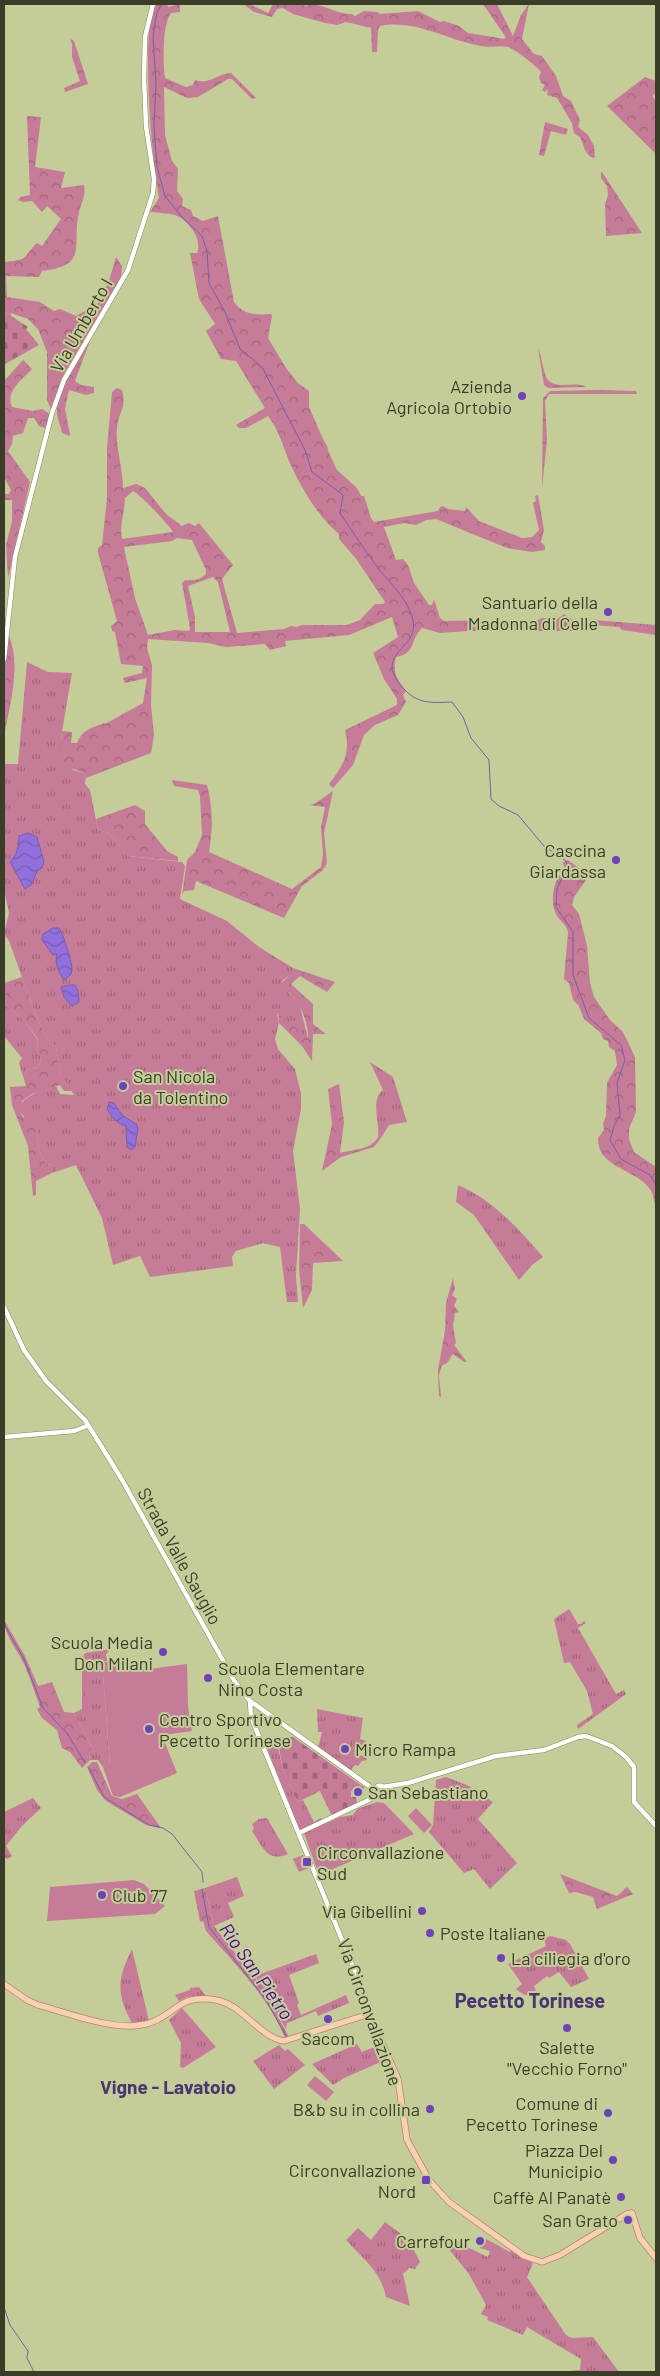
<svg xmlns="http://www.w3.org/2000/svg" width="660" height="2376" font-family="Barlow,sans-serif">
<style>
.grass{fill:url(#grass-tufts)}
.forest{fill:url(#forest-crowns);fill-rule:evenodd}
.cemetery{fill:url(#cemetery-stones)}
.garden{fill:#c67b98}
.water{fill:url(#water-waves);stroke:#7760a7}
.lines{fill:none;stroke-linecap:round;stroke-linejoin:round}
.stream{stroke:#7760a7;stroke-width:1}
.minor-casing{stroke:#828957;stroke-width:5.5}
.major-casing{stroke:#b48862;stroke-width:7}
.minor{stroke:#fff;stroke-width:4.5}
.major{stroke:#f9d0b3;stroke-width:5.5}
.poi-dot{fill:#6d42ba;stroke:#c4cd98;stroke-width:2}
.labels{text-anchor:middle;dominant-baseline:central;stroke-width:4;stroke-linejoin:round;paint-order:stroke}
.street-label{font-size:18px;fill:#3a3d28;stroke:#c4cd98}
.poi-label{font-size:18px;fill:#3a3d28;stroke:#c4cd98;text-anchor:end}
.water-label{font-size:19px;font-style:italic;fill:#4b0693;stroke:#c4cd98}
.neighbourhood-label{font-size:19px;font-weight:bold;fill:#483571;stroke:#c4cd98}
.quarter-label{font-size:20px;font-weight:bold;fill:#483571;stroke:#c4cd98}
</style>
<defs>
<pattern id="grass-tufts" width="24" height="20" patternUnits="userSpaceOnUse" patternTransform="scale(1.25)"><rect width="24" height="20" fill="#c67b98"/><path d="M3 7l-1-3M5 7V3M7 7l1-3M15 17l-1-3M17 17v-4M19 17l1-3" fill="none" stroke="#a2667c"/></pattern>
<pattern id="forest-crowns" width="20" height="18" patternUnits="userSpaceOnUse" patternTransform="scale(1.25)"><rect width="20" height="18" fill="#c67b98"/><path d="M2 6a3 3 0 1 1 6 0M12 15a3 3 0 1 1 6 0" fill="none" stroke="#a2667c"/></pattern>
<pattern id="cemetery-stones" width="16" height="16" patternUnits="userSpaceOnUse" patternTransform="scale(1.25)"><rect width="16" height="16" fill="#c67b98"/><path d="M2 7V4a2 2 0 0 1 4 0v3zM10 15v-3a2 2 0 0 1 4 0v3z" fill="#a2667c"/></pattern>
<pattern id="water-waves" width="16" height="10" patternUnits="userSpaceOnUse" patternTransform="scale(1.25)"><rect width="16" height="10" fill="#916fdd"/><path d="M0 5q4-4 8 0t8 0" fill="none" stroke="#775cb3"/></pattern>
</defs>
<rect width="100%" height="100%" fill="#c4cd98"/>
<path class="grass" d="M27 662 48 672 72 673 61 737 73 770 86 774 85 784 90 790 98 830 109 833 128 856 182 862 185 866 180 899 227 921 259 947 293 968 292 973 282 981 285 990 299 1002 308 1039 277 1014 279 1023 275 1039 278 1049 295 1069 301 1093V1109L293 1151 300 1209 296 1276 298 1302H287L280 1247 263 1243 236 1251 232 1257 233 1266 150 1277 140 1256 113 1265 102 1218 76 1165 52 1173V1165L46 1164 39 1151 37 1130 17 1109C27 1094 40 1091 56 1086L60 1094 74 1095 61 1075 56 1047 47 1038 36 1016 9 941 4 934 9 913 4 889V764H18Z
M4 1004 22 1018 38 1040 37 1050 41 1057 39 1067 29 1069 23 1076 19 1063 22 1058 4 1036Z
M370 1062 393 1077 407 1122 389 1125 381 1138 378 1137C380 1121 370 1100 383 1090Z
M458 1185C493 1200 518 1228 543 1257L532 1265 519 1280 474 1215 456 1202Z
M569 1609 578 1624H581L584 1621 586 1623 578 1628 616 1694 624 1690 626 1694 578 1729 577 1725 593 1714 587 1691 570 1662 564 1663 554 1619Z
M111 1649 106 1654 107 1661 102 1662 110 1766 103 1767 98 1760H90L89 1754 92 1747 74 1713 82 1709V1659L85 1653Z
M317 1709 363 1718 360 1739 366 1741 359 1755 366 1757 367 1760 362 1761 358 1766 355 1765 351 1770 318 1748 322 1732H318Z
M278 1741C279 1764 288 1782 298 1802L303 1800 314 1822 321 1818 322 1820 300 1830 268 1751V1743Z
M446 1777 467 1785 493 1802 478 1819 517 1863 490 1889 474 1869 464 1873 429 1832 433 1825 436 1780Z
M33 1798 41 1808 22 1826 6 1846 12 1856 7 1859 4 1856V1812Z
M377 1802 384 1803 414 1834 319 1875 304 1833 340 1817 353 1815 357 1809Z
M267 1818 288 1854C267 1863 263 1847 252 1831L254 1828 252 1824 259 1819Z
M303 1855 309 1868 299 1872 293 1859Z
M237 1877 244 1896 228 1903 234 1917 214 1926 205 1888Z
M551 1936 566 1940 570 1944 589 1979 571 1987 559 1972 549 1978 547 1976 534 1986 536 1991C527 1999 523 1994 516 1989L522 1984 508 1964 546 1946 544 1938Z
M132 1949 149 2021 132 2023C116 1993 117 1980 132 1949Z
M316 1954 319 1963 289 1975 299 2003 297 2005 301 2015 346 1995 349 2003 318 2016 316 2011 287 2023 286 2029 255 1976Z
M199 1987 206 1996 187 1997 179 2001 175 1995 190 1990V1988Z
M182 2008 216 2047 183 2068 180 2067 181 2043 169 2020Z
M357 2044 362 2052 377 2046 383 2061 344 2078 333 2085 312 2064Z
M279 2045 285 2051 288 2049 305 2065 274 2089 253 2061Z
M385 2222 408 2239 420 2262 415 2269 409 2268 403 2274 410 2306 386 2297C381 2271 363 2259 346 2240L358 2228 371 2240Z
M450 2239 488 2257 490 2251 480 2248 486 2239 510 2252 512 2249 522 2258 533 2263 527 2277 566 2335 572 2338 593 2337 619 2372H559L580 2370 581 2359 527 2327 523 2335 487 2320 488 2317 481 2314 486 2305 469 2274 448 2248Z"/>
<path class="forest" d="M156 4H167L168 7 180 4V12L171 13C162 25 163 63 165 78L186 87 193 85 195 80C210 85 216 74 231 73L256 98 252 99 232 79H228L198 97 187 98 164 87 165 135 172 161 178 169 177 191 183 199 182 206 191 210 193 216 203 221 218 216 234 302C244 315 255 315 271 314L272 316 268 338 286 368 298 383 309 391V407L323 439 327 446 329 453 337 470 357 488 361 496H364L371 518 374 522 438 511 440 507 443 506 448 509 465 511 466 507 479 521 522 538 532 537 539 530 533 503 536 501 535 496 538 495 544 530 541 542 545 546V550L532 552 507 548 436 519 426 520 416 525 404 523 384 527 396 560 403 559 408 565 414 583 429 605H432L434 599 440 618 444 621 485 620 486 625 538 620 542 618 556 620 564 614 573 620 572 631H468L440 633 422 628C409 641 417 653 396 657 392 671 397 680 406 691L403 695 406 702 398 715 375 725 364 735 353 765 333 788 329 784C343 766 351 753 345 730L397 705V699L384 679 373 653 398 637 392 617 349 635 285 641 286 646 270 650 265 644 226 647 208 643 148 639 147 648 152 665 151 705 154 735 151 753 86 778V774L64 765 59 758 62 731 72 732 71 743H77C82 730 91 728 104 723L105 724 143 703 147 678 125 683 123 678 142 673 143 666 121 664 115 632 112 631 111 626 117 621 98 553V548L102 545 107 498V448L112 392 117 388 122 390C127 408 118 413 117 428 115 445 123 469 123 488L136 484 145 488 166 514 182 526 189 523 195 526 199 523 233 565 222 579 237 633 284 629 291 626 297 627 302 625H347L360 620 375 604H383L385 602 357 560 339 539V534C318 517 300 486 289 461 282 443 279 431 268 416L246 428H239L236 425 265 408 236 361 221 359 206 331 215 324 199 299 190 253H197C203 239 188 220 175 215 168 213 158 213 150 212L159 198C152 156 149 115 148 72 148 49 147 26 156 4ZM133 491C140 494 169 525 173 532L122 539C119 526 125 512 125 498ZM177 538 192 540 206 570V574C200 580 194 581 185 580L182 583 190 628 189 631 175 630 148 635 135 598 124 547 172 541ZM213 577 218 582 230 632H195V617L188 586Z
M243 4H249L268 13 273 4H302L306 6C318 0 336 15 352 14L355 16 364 11 378 12 380 14 418 11 440 22 444 21 459 26 468 33 505 39V36L483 4H497L513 36 521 15 529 4 522 39 534 54 542 56 556 76 563 96 571 101 580 120 578 127 588 135 594 146 595 157 593 158C584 154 584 145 580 137L574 133 572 123 557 98 547 95 548 89 545 92 542 90 545 85 541 83 539 77 541 72C537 66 514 49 508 47 500 45 489 48 481 46 446 40 416 19 380 26L378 30 377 52H372L371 28 346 22 337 25 325 23 293 14 283 8 277 9 272 17 254 12Z
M70 39 74 41 88 84 65 92 64 88 80 81 72 57V44Z
M645 77 656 81V92L652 96 656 101V154L607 106Z
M27 116 41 117 35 167 65 172 61 188 84 185C86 196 82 201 79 212 71 246 90 265 42 271L39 277 6 276 7 297 40 302 54 311 60 309 76 316 85 311 94 310 109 281 116 257 122 266 121 277 61 379 52 411 47 400V352L38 329 28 319 11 313 4 314V262C30 259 20 260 37 243L42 246 61 219 47 206 42 212 32 201 23 202 18 200 20 197 30 195Z
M545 122 568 129 566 135 551 131 544 156 539 155Z
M601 172H602L642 233 606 236 605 204 608 195 607 186 601 178Z
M91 338 75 381 81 385 94 387V393L86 395 69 390 65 409 70 434 69 436 62 433C61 427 58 420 57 414 56 391 80 357 91 338Z
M538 348C541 354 544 375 547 379 557 391 575 380 586 387L548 388 544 385Z
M23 360 32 369C22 380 5 391 12 407L33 411 42 409 50 414 45 428 39 426 34 418H28L23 433 13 436 12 444 8 451 30 482 8 578 6 545 12 521V500H4V494H9L11 490 4 477V381Z
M600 390 636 391 637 394H549L545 401 547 440 542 488 543 398 550 391Z
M581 619 656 625V635L622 630 619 627 578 624Z
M8 633C22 666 10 703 4 737V674Z
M172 780 207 785C213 809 213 829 209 852L292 889 321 867 323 854 321 827 325 807 310 805 316 803 333 791 324 833 327 863 323 870 302 886 284 918 196 881 194 890 184 891 182 895 187 860 195 852 202 835 200 796 198 790 174 786Z
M135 805 145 811V824L167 851 178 857V861L128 856 109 833 98 830 96 819Z
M568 860 589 876 574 897 572 905 579 914 587 946 590 983 594 997 610 1020 623 1032 635 1057 636 1112 629 1129V1139L634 1152 656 1167V1208C654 1202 654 1195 650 1189 636 1169 597 1168 598 1138L604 1130 603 1123 606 1116 607 1083 617 1065 615 1051 609 1047 608 1041 603 1039 601 1033 584 1019 579 1006 573 1000 569 983 564 979 568 932C566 924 561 922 557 916 549 903 553 878 565 870L563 862Z
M293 968 335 982 327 992 300 976 291 984 313 1004V1024L326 1034H313L312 1061 302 1046 279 1023 278 1008 282 1017 308 1038C308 1021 298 991 279 989 282 980 291 976 293 968Z
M22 977 36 1016 47 1038 56 1047 61 1075 73 1091H64L60 1085 32 1094 22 1101V1106L18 1109 23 1117H27L37 1130 39 1151 46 1164 52 1165V1173L36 1181V1195L33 1196 28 1146 12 1105 10 1087 26 1086 23 1076 29 1069 39 1067 41 1057 37 1050 38 1039 22 1018 4 1004V983Z
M339 1084 344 1122 340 1153C354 1149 371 1150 378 1137L381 1138 374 1147 341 1157 322 1171 332 1124 328 1089Z
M300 1224H304L343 1261 313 1263 312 1290 303 1308 299 1270Z
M453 1278 455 1289 452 1295 457 1299 454 1306 459 1312 455 1313 453 1325 456 1343 454 1345 467 1362H464L453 1354 447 1363 442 1365 439 1375 441 1397 439 1396 438 1370 445 1330 446 1303Z
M4 1620 25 1656 38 1686 52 1682 64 1712 74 1713 92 1747 89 1754 90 1760 82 1768 70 1752 62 1748 57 1730 42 1718 37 1709 40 1707C35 1694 31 1680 25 1666 19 1652 4 1635 4 1620Z
M92 1762H97L112 1796 122 1799 137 1794 161 1828 146 1825 106 1801 97 1790 87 1767Z
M560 1874 617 1896 627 1887 633 1894 597 1909 593 1897 576 1892 569 1893Z
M205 1888 214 1926 263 1988 289 2037 285 2038C269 1997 234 1963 206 1931L203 1921 200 1922 194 1891Z"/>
<path class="cemetery" d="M11 313V316L28 327 26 329 39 345 5 364 4 314Z
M279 1737H293L365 1788 351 1791V1797H356L357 1803 332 1816 320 1791 298 1802C286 1779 279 1764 279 1737Z"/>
<path class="garden" d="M133 1660 141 1661 142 1670 187 1664 188 1707 192 1731 164 1735 165 1743 177 1773 120 1797 113 1796 103 1767 110 1765 102 1662Z
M416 1808 432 1825 424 1833 408 1816Z
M134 1880 144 1884 165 1906 155 1914 47 1921 50 1887Z
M315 2076 334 2092 326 2101 307 2085Z"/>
<path class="water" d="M28 833 37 837 44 862 42 868 37 871 32 884 25 889 10 862C17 855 19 846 19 836Z
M53 928H59C63 933 73 965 72 971 71 976 68 977 64 980 59 972 54 964 57 954L53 955 42 940 43 934Z
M69 985H75L78 991 79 1002 72 1006 64 997 61 987Z
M109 1102 114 1103 122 1115 136 1124 138 1128 135 1147 131 1150 127 1147 126 1126C118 1124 111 1117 107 1109Z"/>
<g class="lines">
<path class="stream" d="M162 4 157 12 153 36 156 83 154 127 157 167 165 196 181 216 202 236 207 251 209 283 225 312 240 349 262 367 305 450 312 472 343 495 340 513C353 532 365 551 379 569 389 582 403 595 409 609 425 642 394 645 392 666 391 671 396 678 399 683 415 704 427 703 452 702L463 717 471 738 489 760 491 799 499 806 518 815 544 846 566 861 568 868 557 888 556 907 573 932V975L589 1018 621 1045 625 1060 617 1083 620 1115 614 1126 610 1140 621 1159 650 1175 656 1185
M4 1624 24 1659 43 1708 67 1733 85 1763
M89 1768 104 1797 149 1825 163 1828 172 1834 202 1872 203 1882
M202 1889 209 1927 266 2000 286 2036
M4 2307 10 2325 28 2351 27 2358 34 2372"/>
<defs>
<path id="minor" d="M4 659 15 557 52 413 64 380 128 270 153 193 154 179 146 126 144 77 145 37 153 4
M4 1307 24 1350 46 1381 85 1420 121 1478 235 1682 250 1701 376 1791
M4 1437 74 1431 87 1426
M250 1701 251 1717 369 2006V2014
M375.5 1790a4.5 4.5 0 1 1 9 0a4.5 4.5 0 1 1-9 0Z
M382 1787 408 1783 496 1756 544 1750 578 1737 586 1736 612 1746 626 1757 634 1767V1802L656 1826
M299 1833 379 1795"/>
<path id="major" d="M4 1984 27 2000 38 2005C69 2013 115 2032 146 2024 175 2017 177 1993 216 2000 242 2004 259 2037 284 2041L369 2014 398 2079 407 2140 429 2180 449 2202 524 2256 542 2262 560 2255 627 2214 632 2213 640 2238 656 2258"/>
</defs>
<use href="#minor" class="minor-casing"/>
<use href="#major" class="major-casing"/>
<use href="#minor" class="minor"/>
<use href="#major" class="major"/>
</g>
<g class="poi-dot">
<circle cx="522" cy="396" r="5"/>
<circle cx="608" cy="612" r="5"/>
<circle cx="616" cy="860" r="5"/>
<circle cx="123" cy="1086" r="5"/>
<circle cx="163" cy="1652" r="5"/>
<circle cx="208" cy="1678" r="5"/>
<circle cx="149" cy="1729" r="5"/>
<circle cx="345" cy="1749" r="5"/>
<circle cx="358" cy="1792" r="5"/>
<rect x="302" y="1857" width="10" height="10" rx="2.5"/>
<circle cx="102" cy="1895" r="5"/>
<circle cx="422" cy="1911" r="5"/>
<circle cx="430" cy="1933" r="5"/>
<circle cx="501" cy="1958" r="5"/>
<circle cx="328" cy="2019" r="5"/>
<circle cx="567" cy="2028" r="5"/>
<circle cx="430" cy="2109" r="5"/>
<circle cx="608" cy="2113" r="5"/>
<circle cx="613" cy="2160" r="5"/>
<rect x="421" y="2175" width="10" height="10" rx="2.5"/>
<circle cx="621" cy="2197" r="5"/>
<circle cx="628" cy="2220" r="5"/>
<circle cx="480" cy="2241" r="5"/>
</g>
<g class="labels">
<g class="street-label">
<text transform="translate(81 325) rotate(-60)">Via Umberto I</text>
<text transform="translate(180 1556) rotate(61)">Strada Valle Sauglio</text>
<text transform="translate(370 2012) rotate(70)">Via Circonvallazione</text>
</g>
<g class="poi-label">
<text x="512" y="386">Azienda<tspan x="512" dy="21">Agricola Ortobio</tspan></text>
<text x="598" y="602">Santuario della<tspan x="598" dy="21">Madonna di Celle</tspan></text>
<text x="606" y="850">Cascina<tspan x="606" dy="21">Giardassa</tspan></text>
<text x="133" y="1076" text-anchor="start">San Nicola<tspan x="133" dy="21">da Tolentino</tspan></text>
<text x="153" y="1642">Scuola Media<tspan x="153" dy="21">Don Milani</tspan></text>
<text x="218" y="1668" text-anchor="start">Scuola Elementare<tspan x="218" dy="21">Nino Costa</tspan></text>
<text x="159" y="1719" text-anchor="start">Centro Sportivo<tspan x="159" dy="21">Pecetto Torinese</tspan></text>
<text x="355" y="1749" text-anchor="start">Micro Rampa</text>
<text x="368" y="1792" text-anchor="start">San Sebastiano</text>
<text x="317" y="1852" text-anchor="start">Circonvallazione<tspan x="317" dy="21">Sud</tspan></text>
<text x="112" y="1895" text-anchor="start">Club 77</text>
<text x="412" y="1911">Via Gibellini</text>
<text x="440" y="1933" text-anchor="start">Poste Italiane</text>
<text x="511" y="1958" text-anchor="start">La ciliegia d'oro</text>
<text x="328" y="2038" text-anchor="middle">Sacom</text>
<text x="567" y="2047" text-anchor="middle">Salette<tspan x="567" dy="21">"Vecchio Forno"</tspan></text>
<text x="598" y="2103">Comune di<tspan x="598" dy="21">Pecetto Torinese</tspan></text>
<text x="420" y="2109">B&amp;b su in collina</text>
<text x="603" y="2150">Piazza Del<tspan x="603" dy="21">Municipio</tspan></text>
<text x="416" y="2170">Circonvallazione<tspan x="416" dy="21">Nord</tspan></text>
<text x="611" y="2197">Caffè Al Panatè</text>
<text x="618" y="2220">San Grato</text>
<text x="470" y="2241">Carrefour</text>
</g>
<g class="water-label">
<text transform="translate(257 1971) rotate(55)">Rio San Pietro</text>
</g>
<g class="neighbourhood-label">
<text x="168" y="2086">Vigne - Lavatoio</text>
</g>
<g class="quarter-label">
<text x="530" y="2000">Pecetto Torinese</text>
</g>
</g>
<rect width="660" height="2376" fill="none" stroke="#3a3d28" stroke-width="10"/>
</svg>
